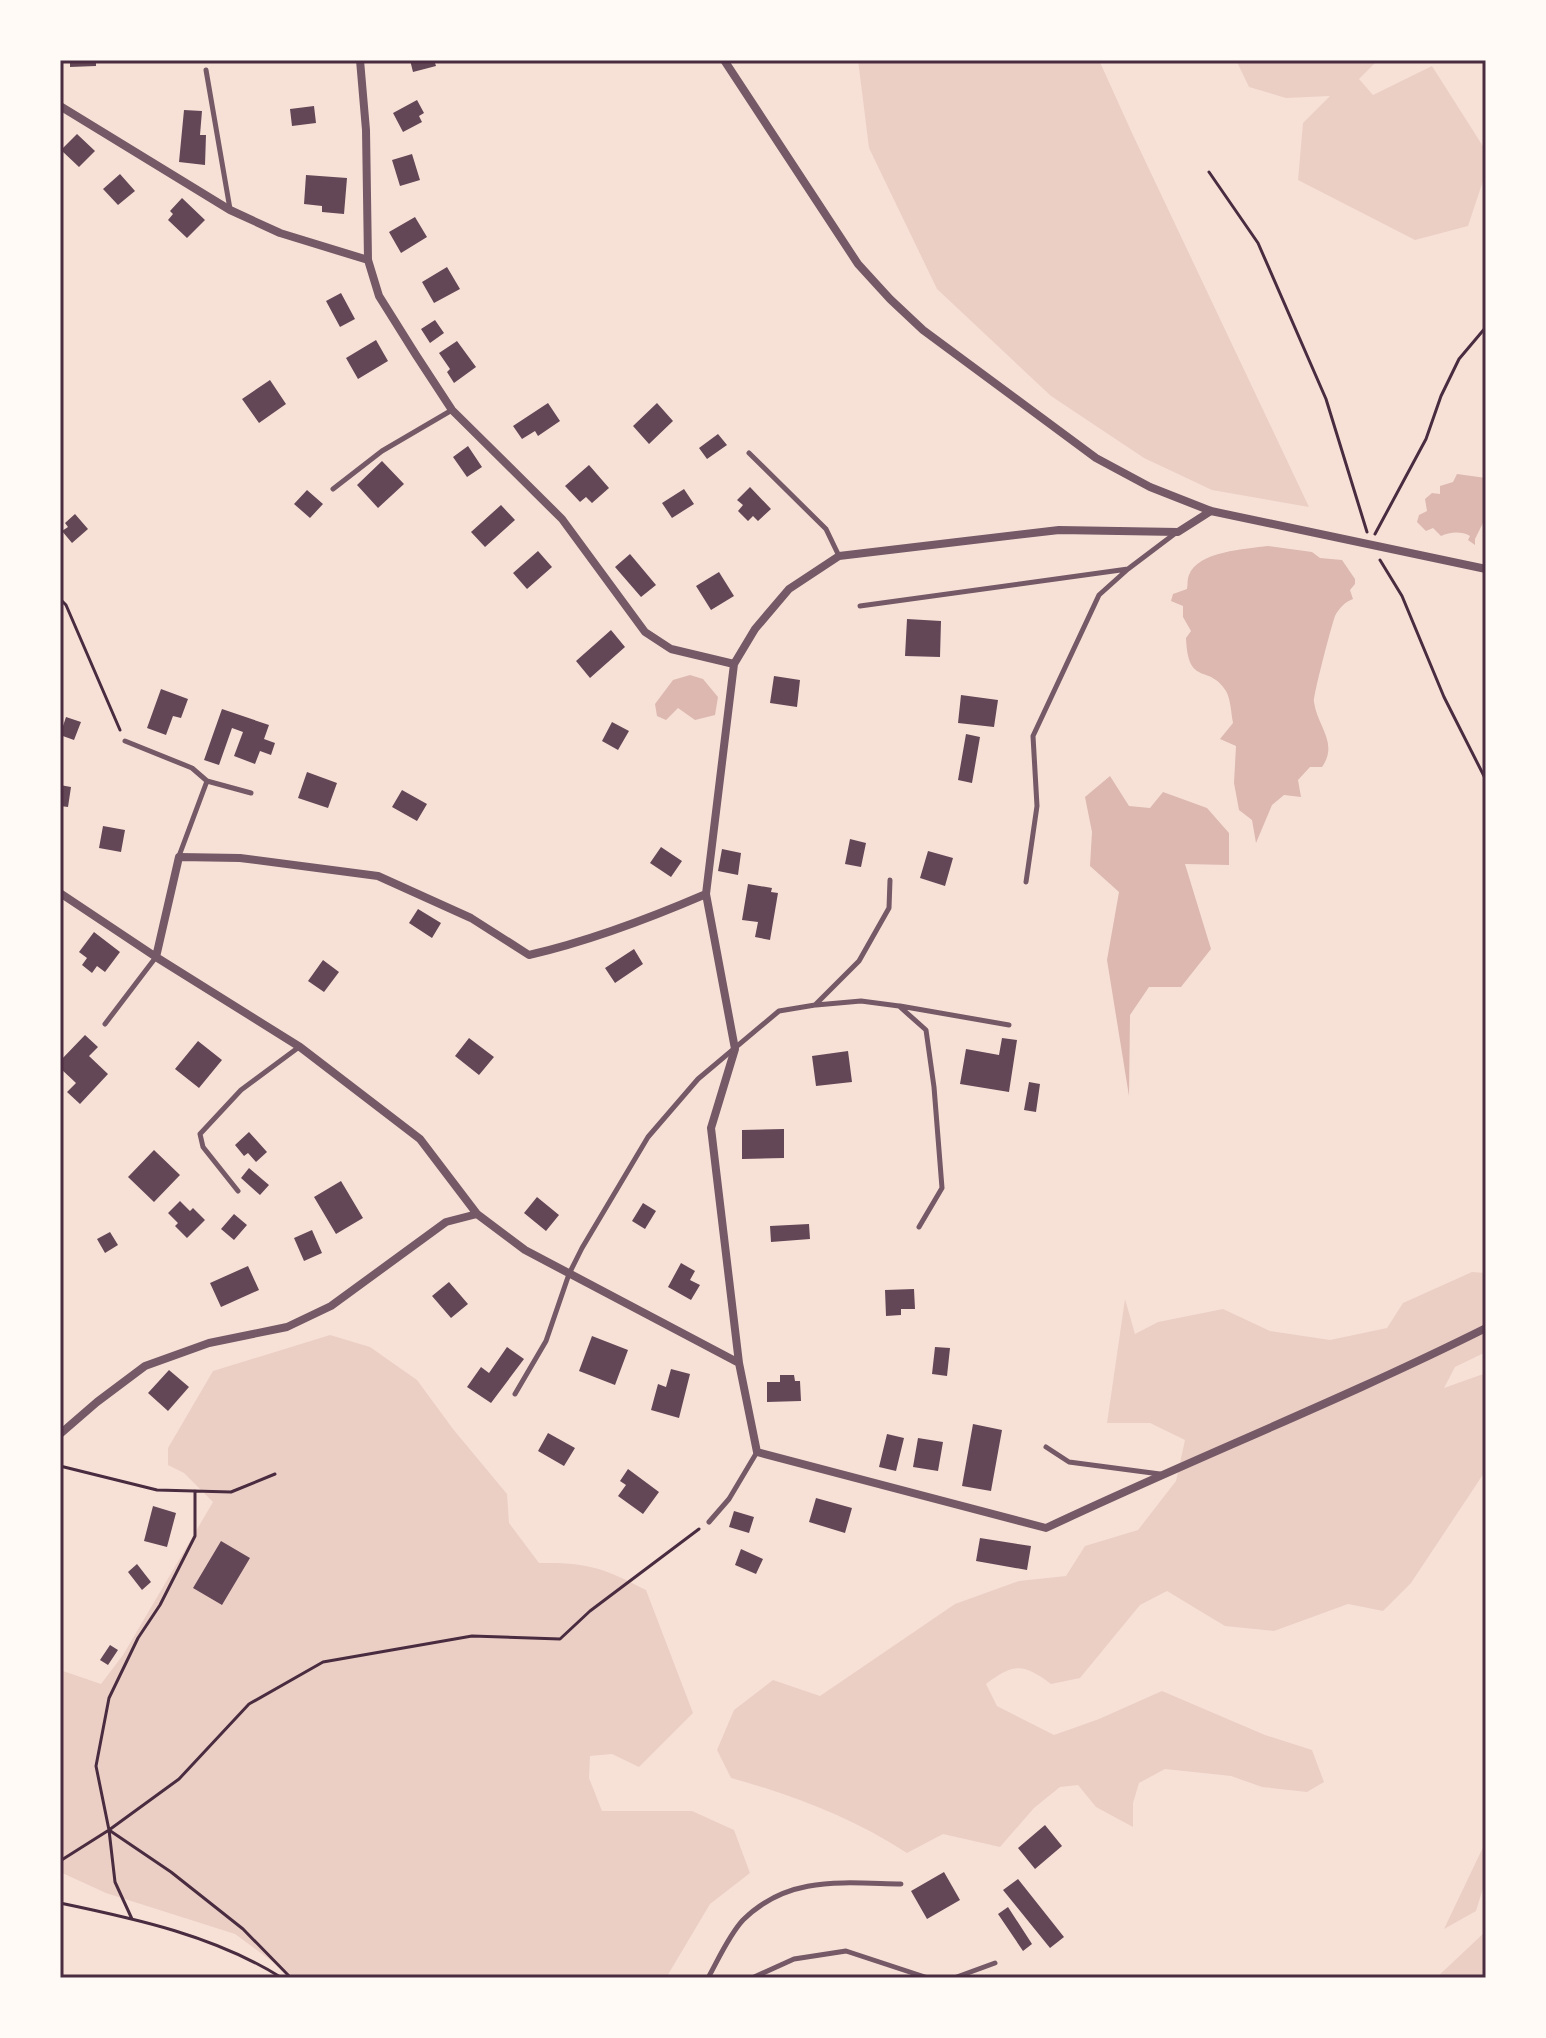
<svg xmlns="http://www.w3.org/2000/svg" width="1546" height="2038" font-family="Spectral,serif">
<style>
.green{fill:#ebcfc5}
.water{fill:#dcb8b0}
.building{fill:#644757}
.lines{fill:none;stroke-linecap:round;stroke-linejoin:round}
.path{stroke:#4a2c40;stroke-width:3}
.service{stroke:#755966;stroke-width:5}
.minor{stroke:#755966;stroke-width:8}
.neatline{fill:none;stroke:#4a2c40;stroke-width:3}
</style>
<rect width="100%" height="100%" fill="#f7e1d7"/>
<path class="green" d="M858 60H1099L1132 133 1309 507 1212 490 1144 458 1051 396 937 289 869 148Z
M1236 60H1378L1359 79 1373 95 1432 66 1486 151V172L1468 226 1415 240 1298 180 1303 123 1330 96 1286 98 1249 87Z
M1472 1272 1486 1273V1352L1455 1367 1444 1388 1486 1373V1470L1411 1583 1383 1611 1348 1604 1274 1631 1225 1626 1167 1591 1140 1605 1080 1678 1051 1684C1023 1663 1014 1663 986 1684L997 1706 1054 1735 1099 1719 1162 1691 1265 1735 1312 1750 1324 1782 1307 1792 1262 1787 1231 1776 1165 1769 1139 1783 1133 1803V1827L1096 1807 1078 1785 1060 1787 1034 1808 1000 1847 943 1834 907 1853C853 1818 793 1795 731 1778L717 1750 734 1710 773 1680 820 1696 955 1604 1019 1581 1066 1576 1085 1546 1138 1530 1176 1481 1185 1440 1150 1423H1107L1125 1299 1135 1334 1158 1322 1223 1309 1270 1331 1330 1340 1387 1328 1403 1303Z
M330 1335 370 1347 417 1380 453 1429 507 1494 509 1523 539 1563C587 1562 604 1568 646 1590L693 1713 639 1767 612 1754 590 1756 589 1778 602 1811H692L734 1830 750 1873 710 1904 666 1978H295L235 1934 106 1893 60 1872V1670L101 1684 123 1655 213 1502 184 1473 168 1465V1448L213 1371Z
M1486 1841V1879L1476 1911 1444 1929Z
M1486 1931V1978H1436Z"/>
<path class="water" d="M1457 474 1486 478V517L1475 539V545L1468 540 1470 536C1461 531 1450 532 1441 536L1433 528 1426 531 1417 522 1419 515 1427 511 1425 499 1432 493 1440 494V486L1453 482Z
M1268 546 1312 552 1320 558 1342 560 1355 579V584L1350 590 1353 599C1345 602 1339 608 1335 616 1332 624 1313 696 1314 702 1317 726 1339 743 1322 767H1310L1298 780 1301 797 1284 795 1272 805 1256 843 1252 820 1239 810 1234 783 1236 746 1220 739 1233 723C1231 713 1231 700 1226 691 1209 663 1188 688 1186 638L1191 631 1183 617V606L1171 601 1173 594 1187 589C1188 584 1187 580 1189 575 1198 551 1246 549 1268 546Z
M690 675 703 679 718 697 715 715 695 720 678 708 666 720 657 716 655 704 673 680Z
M1110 776 1129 806 1150 808 1163 792 1207 808 1229 833V865L1185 864 1211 949 1181 987H1149L1130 1015 1129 1096 1107 960 1119 892 1090 866 1092 832 1085 797Z"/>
<path class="building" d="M70 60H96V66L70 67Z
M410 60H434L436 66 413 72Z
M417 100 424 113 419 116 422 122 403 132 393 113Z
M314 106 316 123 292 126 290 109Z
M184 110 202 111 200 135H206L205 165 179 162Z
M77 134 95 151 79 167 61 150Z
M412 154 420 180 400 186 392 160Z
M120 174 135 191 118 205 103 189Z
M306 175 347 178 344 214 322 212V206L304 204Z
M182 198 205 220 187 238 168 220 173 214 170 211Z
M415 217 427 237 401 253 389 232Z
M447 267 460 289 434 303 422 282Z
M341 293 355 319 340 327 326 301Z
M435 320 444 333 430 343 421 329Z
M376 340 388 361 358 379 346 358Z
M457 341 476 367 454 383 447 372 450 369 439 353Z
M270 380 286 404 259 423 242 399Z
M548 403 560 421 538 436 535 431 522 439 513 426Z
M657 403 673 421 649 444 633 426Z
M718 434 727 445 707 459 699 448Z
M468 446 482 467 467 477 453 457Z
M382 461 404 484 378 508 357 485Z
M589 465 609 488 592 503 586 497 580 502 565 486Z
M750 487 771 509 758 521 753 516 748 521 738 511 743 505 737 500Z
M684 489 694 504 672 518 662 503Z
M307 490 323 504 310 518 294 504Z
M501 505 515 520 485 547 471 532Z
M75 514 88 529 72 543 62 531 68 527 65 523Z
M538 551 552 567 527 589 513 573Z
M630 554 656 585 641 597 615 567Z
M719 572 734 596 711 610 696 586Z
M907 619 941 621 940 657 905 656Z
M611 630 625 647 590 678 576 661Z
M774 676 800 680 797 707 770 703Z
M161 689 188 699 181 718 173 716 166 735 147 728Z
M961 695 998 700 994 727 958 723Z
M222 709 269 725 264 739 275 743 271 755 260 751 255 764 234 756 243 732 232 728 219 765 204 760Z
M66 717 81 722 74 740 60 735Z
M612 722 629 731 618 750 602 741Z
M966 734 980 737 972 783 958 780Z
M307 772 337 783 328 808 298 798Z
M60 785 71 787 68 807 60 806Z
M402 790 427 804 417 821 392 807Z
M103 826 125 830 121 852 99 848Z
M850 839 866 843 861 867 845 864Z
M661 847 682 861 671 877 650 863Z
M722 849 741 853 738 875 718 871Z
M928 851 953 858 945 886 920 878Z
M748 884 772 888 771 892 778 893 770 940 755 937 758 922 742 920Z
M418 909 441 923 432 938 409 923Z
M94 932 120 952 105 972 97 966 92 973 82 965 87 958 79 952Z
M634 949 643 964 615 983 605 968Z
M323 960 339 972 324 992 308 981Z
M85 1035 98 1047 89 1056 108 1074 80 1104 67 1092 76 1083 60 1068V1061Z
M469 1038 494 1057 479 1075 455 1056Z
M1002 1038 1017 1040 1009 1092 960 1084 966 1049 999 1055Z
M198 1041 222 1060 199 1088 175 1069Z
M848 1051 852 1082 816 1086 812 1056Z
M1029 1082 1040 1084 1036 1112 1024 1110Z
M784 1129V1158L742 1159V1130Z
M249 1132 267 1152 256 1162 248 1153 244 1156 235 1145Z
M154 1150 180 1175 154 1202 128 1177Z
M249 1168 269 1185 260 1195 241 1178Z
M341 1181 363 1218 336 1234 314 1197Z
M537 1197 559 1215 546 1231 524 1213Z
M180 1201 190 1211 193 1208 205 1220 187 1238 175 1226 178 1223 168 1213Z
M643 1203 656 1211 645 1229 632 1221Z
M234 1214 247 1225 234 1240 221 1229Z
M809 1224 810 1239 771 1242 770 1226Z
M312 1230 322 1253 304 1261 294 1238Z
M110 1232 118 1245 105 1253 97 1239Z
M681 1263 695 1271 690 1280 700 1285 691 1300 668 1287Z
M248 1266 259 1290 221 1307 210 1283Z
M449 1282 468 1304 451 1318 432 1296Z
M914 1289 915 1309H901V1315L886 1316 885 1290Z
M592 1336 628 1350 615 1385 579 1371Z
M507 1347 524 1359 491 1403 467 1387 481 1367 489 1373Z
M935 1347 950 1348 947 1376 932 1374Z
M671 1369 690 1374 679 1418 651 1410 658 1384 666 1387Z
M169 1370 189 1387 168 1411 148 1393Z
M780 1375H794L795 1381H800L801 1401 767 1402V1382H780Z
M973 1424 1002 1430 991 1491 962 1486Z
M548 1433 575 1448 564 1466 538 1451Z
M887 1434 904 1438 896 1471 879 1467Z
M918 1438 943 1442 938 1471 913 1467Z
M628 1469 659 1492 643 1514 618 1496 626 1485 620 1481Z
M816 1498 852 1508 845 1533 809 1522Z
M153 1506 176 1513 167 1547 144 1541Z
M734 1511 754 1517 749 1533 729 1527Z
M980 1538 1031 1546 1027 1570 976 1561Z
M221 1541 250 1558 222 1605 193 1588Z
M741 1549 763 1559 756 1574 735 1565Z
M137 1564 151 1582 142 1590 128 1572Z
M110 1645 118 1650 108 1665 100 1660Z
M1045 1825 1062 1846 1035 1869 1018 1848Z
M944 1872 960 1900 927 1919 911 1891Z
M1018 1879 1064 1937 1050 1948 1003 1890Z
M1008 1907 1032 1944 1023 1951 998 1914Z"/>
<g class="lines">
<path class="path" d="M1209 172 1258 243 1326 399 1367 532
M1375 534 1426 439 1441 396 1459 359 1486 327
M1380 560 1402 596 1444 697 1486 780
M60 599 66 605 120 730
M60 1466 157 1490 231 1492 275 1474
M109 1830 179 1779 249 1704 323 1662 472 1636 560 1639 590 1611 699 1529
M60 1861 109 1830 171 1872 243 1929 291 1978
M60 1903C137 1919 215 1936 282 1978
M132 1919 115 1882 109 1830 96 1766 109 1698 138 1638 160 1605 195 1536V1491"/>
<path class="service" d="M206 70 230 209
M749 453 826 529 839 556
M333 489 382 451 452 410
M860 606 1128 569 1177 532
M125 741 192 768 207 781 251 793
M179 856 207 781
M1026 882 1037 806 1033 736 1099 595 1128 569
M816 1005 861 1001 899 1006 926 1030 934 1087 942 1188 919 1227
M900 1006 1009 1025
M105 1024 156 957
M238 1191 203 1147 200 1134 241 1090 299 1047
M515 1394 546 1341 569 1274 582 1248 648 1137 698 1079 779 1011 815 1005 859 961 889 908 890 880
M1046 1447 1069 1462 1160 1474
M709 1522 729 1499 757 1452
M708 1978C718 1960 729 1935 743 1920 788 1875 843 1883 901 1884
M752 1978 794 1959 846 1951 928 1978
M954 1978 995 1963"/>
<path class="minor" d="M360 60 366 130 368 260 379 296 416 355 452 410 562 519 645 632 671 649 734 664
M724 60 858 264 890 299 923 330 1096 458 1150 487 1211 511 1486 569
M60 106 230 210 280 233 368 260
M60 893 156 957 300 1047 420 1139 477 1214 525 1250 739 1363 757 1452 1046 1528C1192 1459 1342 1400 1486 1328
M156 957 179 857 240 858 378 876 471 918 529 955C590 941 648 919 706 894
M739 1363 711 1128 735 1049 706 894 734 664 755 629 789 589 839 556 1059 530 1178 532 1211 511
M60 1434 97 1402 145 1366 209 1343 287 1327 331 1306 446 1222 477 1214"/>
</g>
<rect width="1546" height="2038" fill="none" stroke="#fffaf5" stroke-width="124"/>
<rect x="62" y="62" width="1422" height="1914" class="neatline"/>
</svg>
